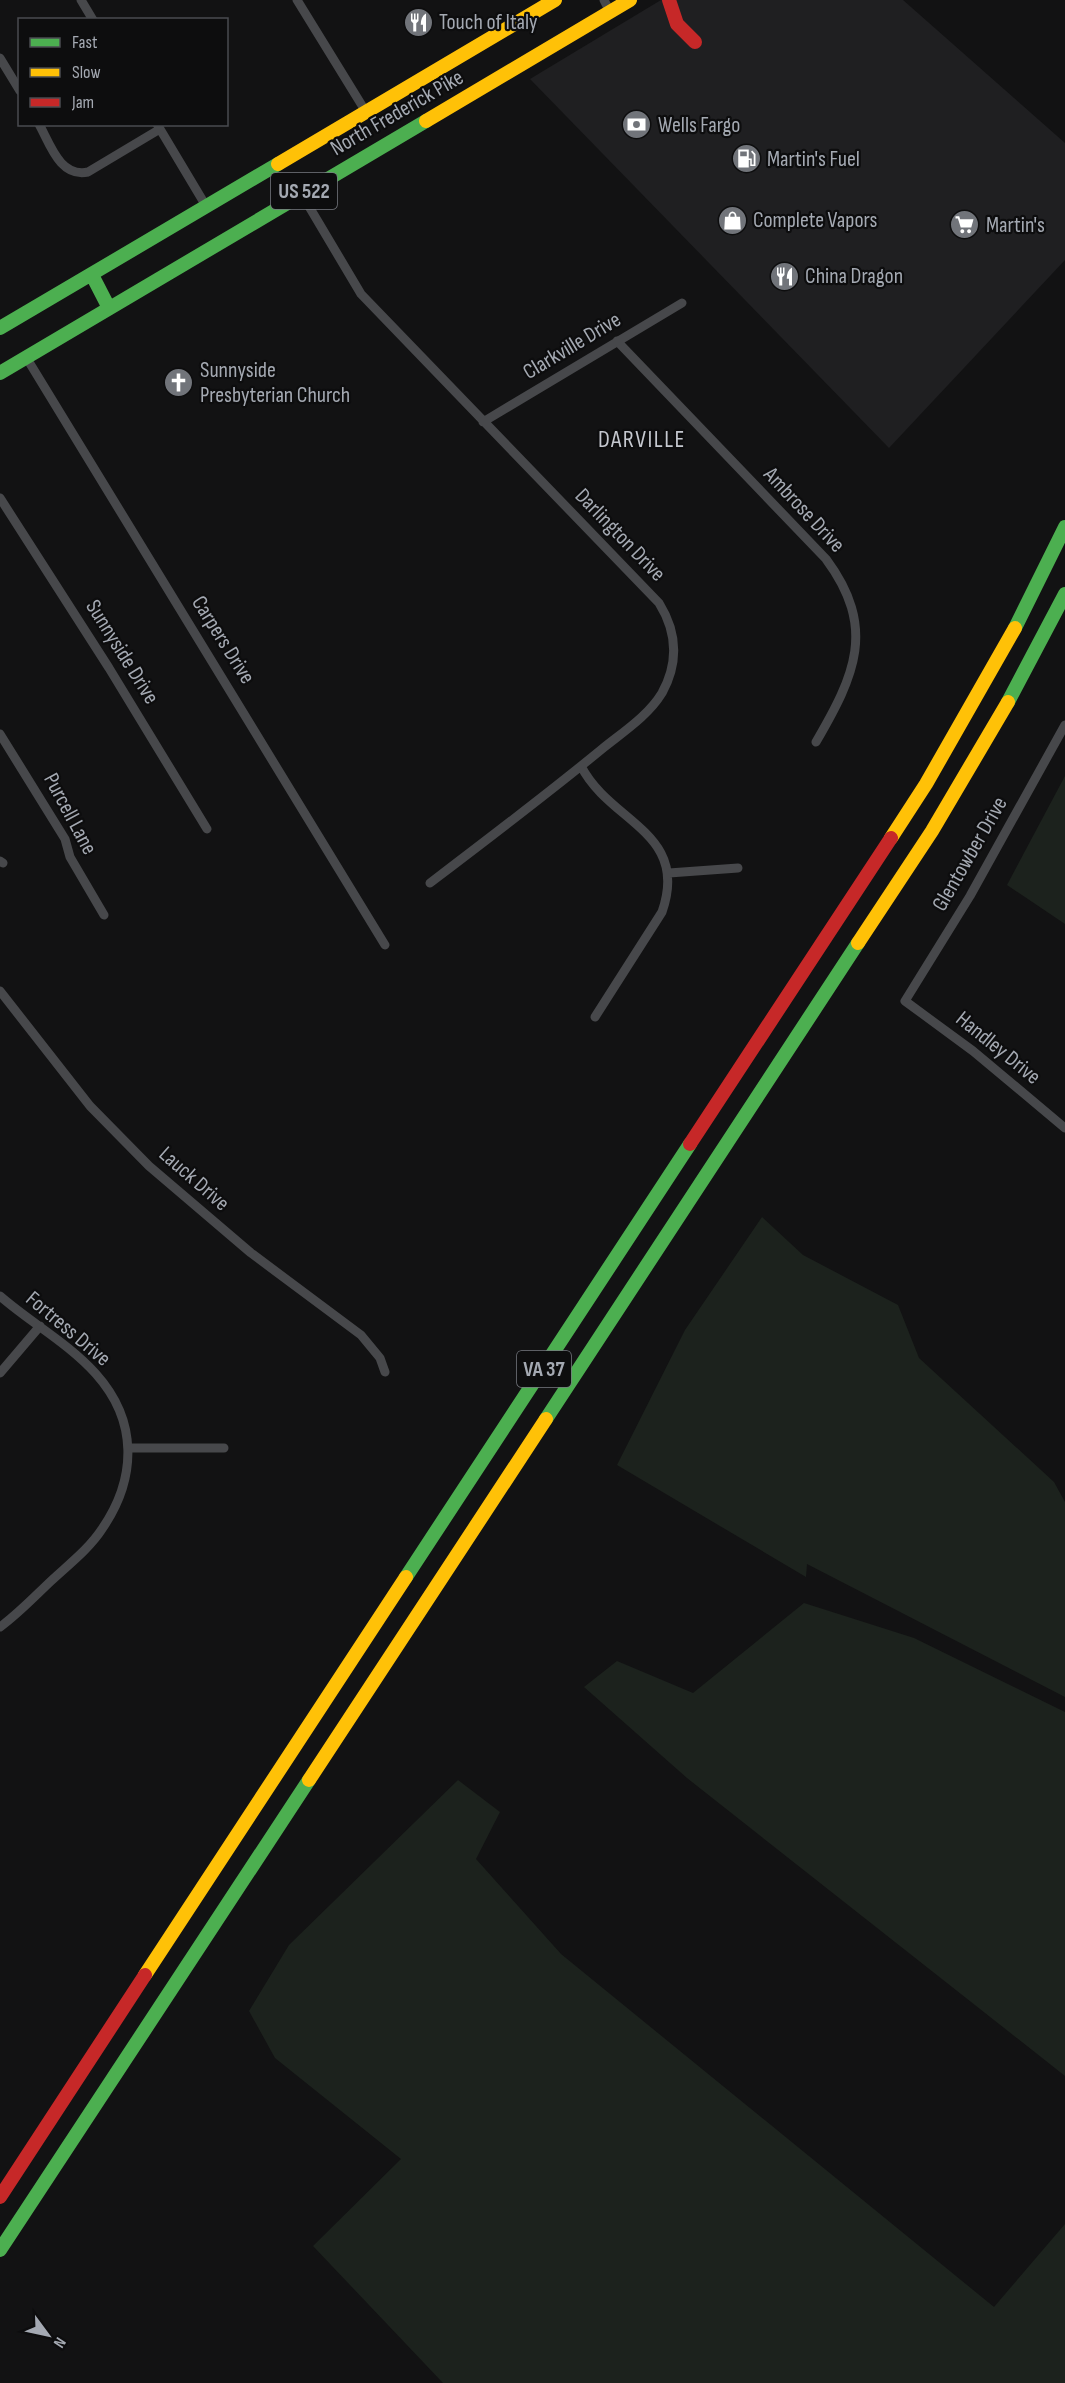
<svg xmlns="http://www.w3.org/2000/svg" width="1065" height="2383" font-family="'Sofia Sans Condensed',sans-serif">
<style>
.built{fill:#1f1f21}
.green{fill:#1c221d}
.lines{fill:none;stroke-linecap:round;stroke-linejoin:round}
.street{stroke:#47484b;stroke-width:9}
.fast{stroke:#4caf50;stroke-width:14}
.slow{stroke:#ffc107;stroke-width:14}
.jam{stroke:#c62828;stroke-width:14}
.labels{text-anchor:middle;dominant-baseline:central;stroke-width:4.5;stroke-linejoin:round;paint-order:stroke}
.shield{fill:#0d0d0e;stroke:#777a81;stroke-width:1.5}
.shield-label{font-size:21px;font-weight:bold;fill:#a4a9b2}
.poi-label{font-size:22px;fill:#a4a9b2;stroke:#0d0d0e;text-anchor:start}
.street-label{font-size:22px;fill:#a4a9b2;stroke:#0d0d0e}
.neighbourhood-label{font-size:24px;letter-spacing:1.5px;fill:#c5c8cf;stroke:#0d0d0e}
</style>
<rect width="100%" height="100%" fill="#121213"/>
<path class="built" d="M661 0H903L1065 143V260L889 448 530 79Z"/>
<path class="green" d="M1065 776V924L1007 885Z
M762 1217 803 1255 898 1305 919 1358 1054 1482 1065 1502V1697L807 1564 806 1577 617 1465 685 1330Z
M804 1603 914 1638 1065 1712V2076L687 1778 584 1687 617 1661 693 1693Z
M458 1780 500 1812 476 1859 561 1954 994 2307 1065 2224V2383H443L313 2246 401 2159 275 2058 249 2011 289 1945Z"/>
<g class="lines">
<path class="street" d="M81 0 93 20
M297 0 366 112
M604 0 610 12
M0 58 20 91
M39 124C50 144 60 178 88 172L160 129
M157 124 206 206
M301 193 361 294 659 603C677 632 679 662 662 693 648 716 623 732 602 749 546 795 488 839 430 883
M617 341 826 559C877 628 855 675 816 742
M26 357 385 945
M483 422 682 303
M0 498 109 668 207 829
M1065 725 970 896 905 1001 973 1051 1065 1128
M0 734 65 839 70 857 104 915
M581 766C610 823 690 832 662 912L595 1017
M0 861 3 863
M669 873 738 868
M0 991 90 1106 149 1166 251 1253 361 1335 380 1358 385 1372
M0 1296C31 1323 68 1343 96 1374 138 1421 137 1478 102 1529 89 1549 68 1565 51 1581 34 1597 18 1614 0 1627
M0 1373 40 1326
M130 1448H224"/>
<path class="fast" d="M92 275 109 308
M0 328 278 164
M0 373 426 121
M1015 628 1065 527
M1008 702 1065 594
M546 1419 858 943
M406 1577 690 1144
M0 2250 309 1780"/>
<path class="slow" d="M426 121 630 0
M278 164 555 0
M891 838 926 784 1015 628
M858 943 932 831 1008 702
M309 1780 546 1419
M145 1975 406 1577"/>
<path class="jam" d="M669 0 677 24 695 42
M690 1144 891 838
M0 2197 145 1975"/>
</g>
<defs>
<symbol id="restaurant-disc" viewBox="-11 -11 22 22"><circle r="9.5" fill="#71747a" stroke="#0d0d0e"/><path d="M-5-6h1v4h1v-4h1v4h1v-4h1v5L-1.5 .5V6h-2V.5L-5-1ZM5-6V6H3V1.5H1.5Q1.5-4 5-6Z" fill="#fff"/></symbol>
<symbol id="bank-disc" viewBox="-11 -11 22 22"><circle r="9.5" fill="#71747a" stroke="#0d0d0e"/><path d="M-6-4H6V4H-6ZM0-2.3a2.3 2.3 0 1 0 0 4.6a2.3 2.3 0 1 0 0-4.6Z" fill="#fff"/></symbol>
<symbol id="fuel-disc" viewBox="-11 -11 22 22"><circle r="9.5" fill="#71747a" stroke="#0d0d0e"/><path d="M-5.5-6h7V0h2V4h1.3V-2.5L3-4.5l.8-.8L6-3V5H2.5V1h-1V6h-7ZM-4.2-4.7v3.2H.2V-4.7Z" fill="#fff"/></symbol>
<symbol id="shop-disc" viewBox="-11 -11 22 22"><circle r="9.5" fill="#71747a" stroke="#0d0d0e"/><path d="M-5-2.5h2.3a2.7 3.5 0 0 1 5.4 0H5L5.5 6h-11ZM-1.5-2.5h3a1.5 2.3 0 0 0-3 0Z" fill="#fff"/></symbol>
<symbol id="supermarket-disc" viewBox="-11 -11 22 22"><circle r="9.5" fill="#71747a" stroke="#0d0d0e"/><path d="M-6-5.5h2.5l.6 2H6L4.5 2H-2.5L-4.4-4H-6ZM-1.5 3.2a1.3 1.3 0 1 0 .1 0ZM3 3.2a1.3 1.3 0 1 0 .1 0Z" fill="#fff"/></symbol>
<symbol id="church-disc" viewBox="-11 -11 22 22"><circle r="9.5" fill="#71747a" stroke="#0d0d0e"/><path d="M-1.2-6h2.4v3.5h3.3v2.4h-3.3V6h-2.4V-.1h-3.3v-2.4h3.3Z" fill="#fff"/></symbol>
</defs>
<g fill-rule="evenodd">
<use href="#restaurant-disc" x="402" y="6" width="33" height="33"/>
<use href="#bank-disc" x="620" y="108" width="33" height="33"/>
<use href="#fuel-disc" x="730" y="142" width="33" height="33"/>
<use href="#shop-disc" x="716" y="204" width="33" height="33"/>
<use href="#supermarket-disc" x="948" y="208" width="33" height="33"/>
<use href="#restaurant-disc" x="768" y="260" width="33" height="33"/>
<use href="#church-disc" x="162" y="366" width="33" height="33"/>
</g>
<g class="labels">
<g class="shield">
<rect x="271" y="173" width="66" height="36" rx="4.5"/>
<rect x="517" y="1351" width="54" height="36" rx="4.5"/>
</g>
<g class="shield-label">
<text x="304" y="191">US 522</text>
<text x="544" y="1369">VA 37</text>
</g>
<g class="poi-label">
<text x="439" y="22">Touch of Italy</text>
<text x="658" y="125">Wells Fargo</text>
<text x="767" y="159">Martin's Fuel</text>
<text x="753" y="220">Complete Vapors</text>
<text x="986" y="225">Martin's</text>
<text x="805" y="276">China Dragon</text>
<text x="200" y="370">Sunnyside<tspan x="200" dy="25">Presbyterian Church</tspan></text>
</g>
<g class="street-label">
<text transform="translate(397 113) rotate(-30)">North Frederick Pike</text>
<text transform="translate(572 346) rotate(-31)">Clarkville Drive</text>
<text transform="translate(804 510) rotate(47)">Ambrose Drive</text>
<text transform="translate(620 535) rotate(46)">Darlington Drive</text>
<text transform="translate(223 640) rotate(58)">Carpers Drive</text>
<text transform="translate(122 652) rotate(58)">Sunnyside Drive</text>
<text transform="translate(70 814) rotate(62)">Purcell Lane</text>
<text transform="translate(970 854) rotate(-60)">Glentowber Drive</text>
<text transform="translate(998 1048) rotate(39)">Handley Drive</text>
<text transform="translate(194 1179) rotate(41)">Lauck Drive</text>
<text transform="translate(68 1329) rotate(40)">Fortress Drive</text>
</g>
<g class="neighbourhood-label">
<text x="642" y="439">DARVILLE</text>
</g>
</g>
<rect x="18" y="18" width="210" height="108" fill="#0d0d0e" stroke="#494b50" stroke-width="1.5"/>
<rect x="30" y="38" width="30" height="9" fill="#4caf50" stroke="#494b50" stroke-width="1.5"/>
<text x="72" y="48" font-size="18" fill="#a4a9b2">Fast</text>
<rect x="30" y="68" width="30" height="9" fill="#ffc107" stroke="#494b50" stroke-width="1.5"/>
<text x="72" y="78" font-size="18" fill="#a4a9b2">Slow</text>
<rect x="30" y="98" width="30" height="9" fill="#c62828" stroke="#494b50" stroke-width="1.5"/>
<text x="72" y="108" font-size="18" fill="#a4a9b2">Jam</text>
<g transform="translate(48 2335) rotate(123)" stroke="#0d0d0e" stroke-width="4.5" paint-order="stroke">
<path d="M0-4.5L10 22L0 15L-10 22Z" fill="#a4a9b2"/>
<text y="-9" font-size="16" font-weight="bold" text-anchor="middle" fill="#a4a9b2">N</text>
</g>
</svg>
